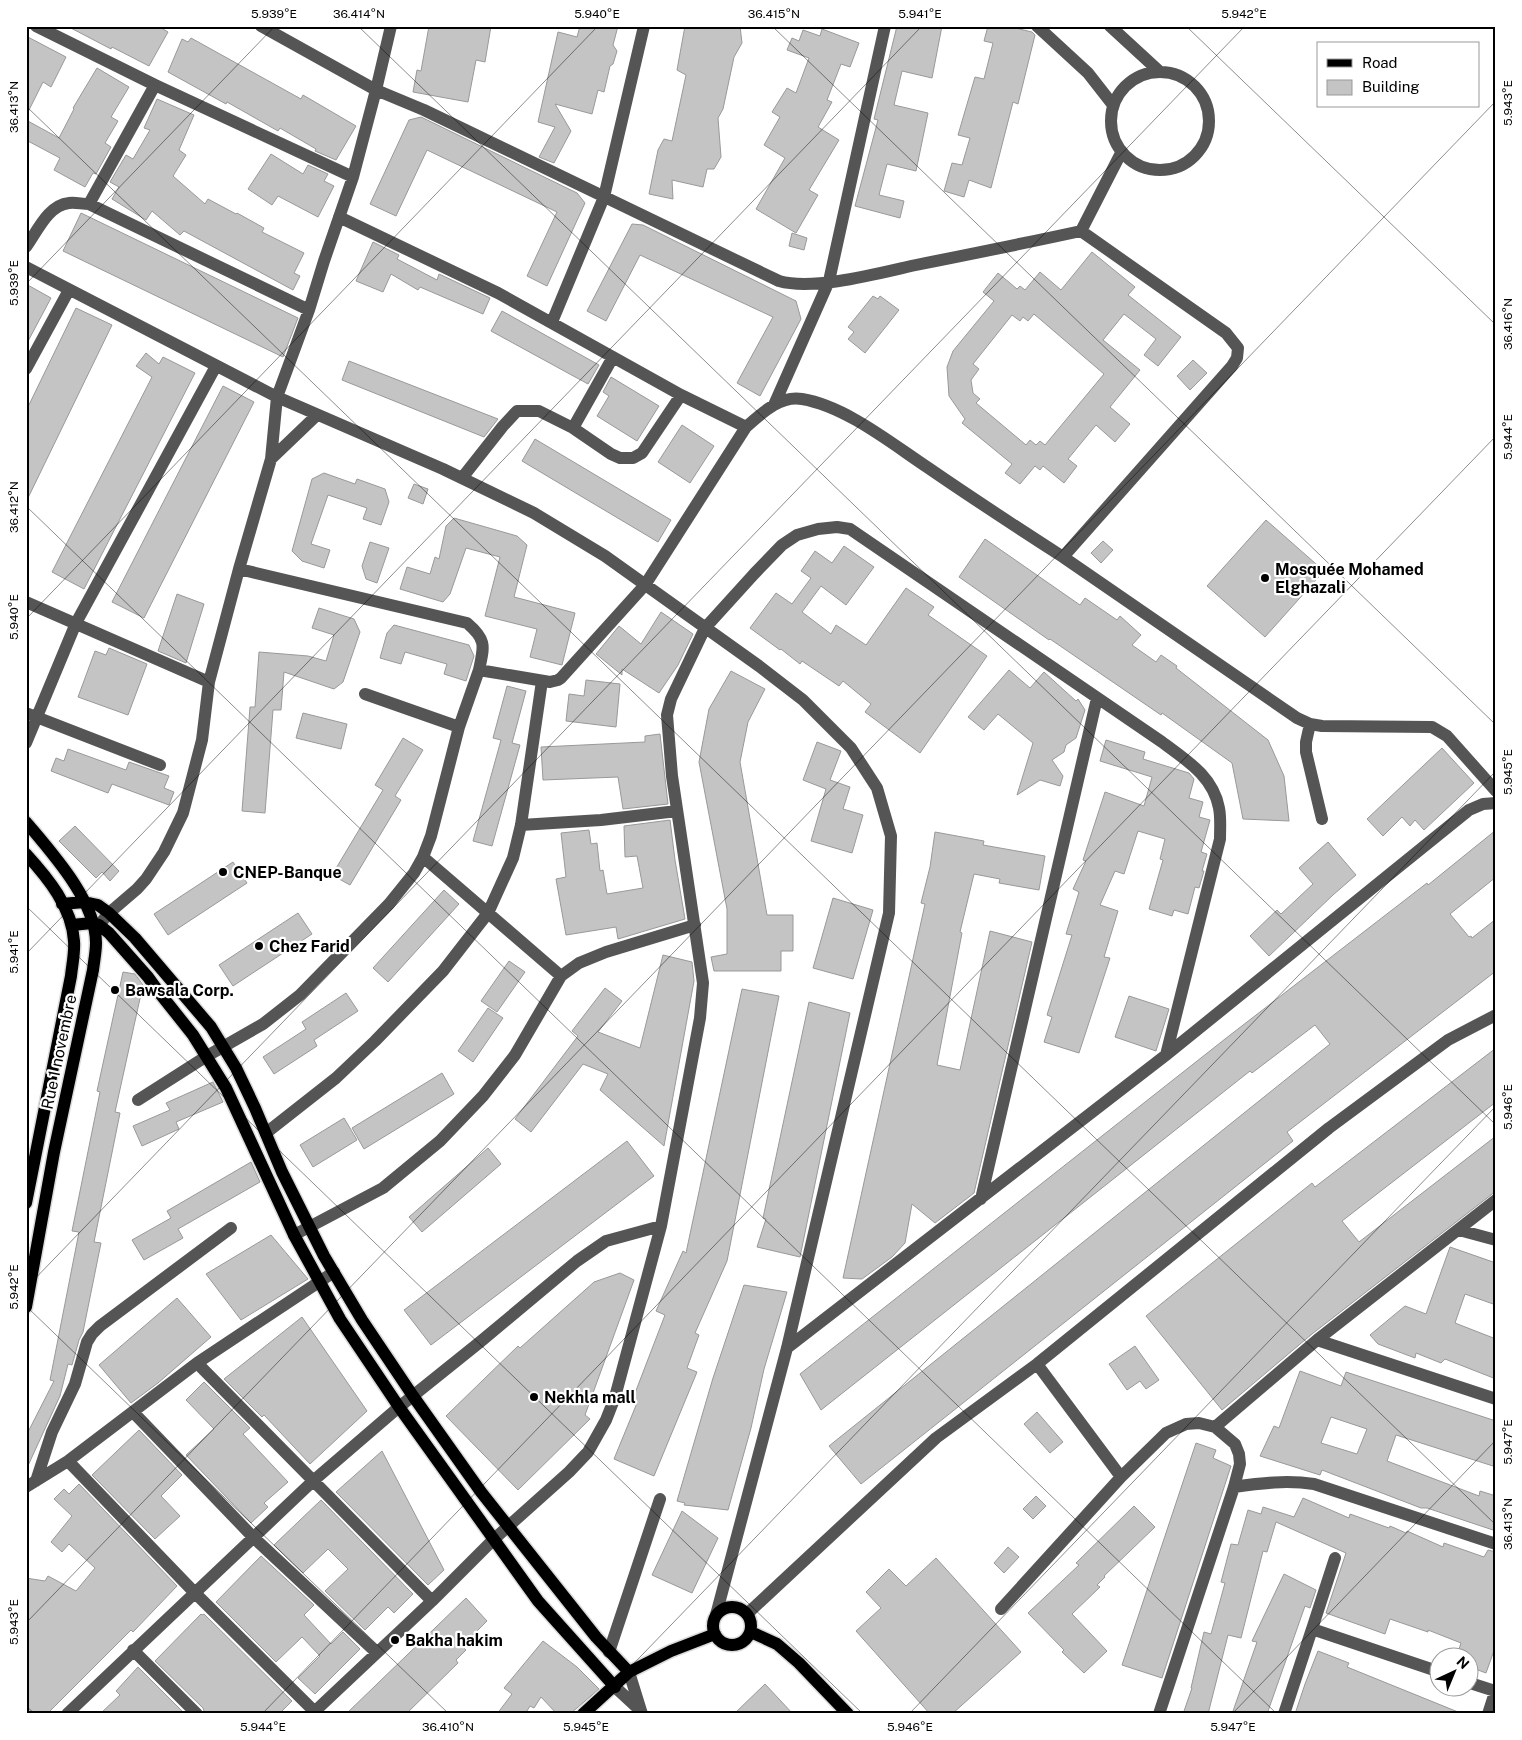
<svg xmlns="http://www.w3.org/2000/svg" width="1522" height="1740" font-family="'Public Sans',sans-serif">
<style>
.building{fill:#c4c4c4;stroke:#999;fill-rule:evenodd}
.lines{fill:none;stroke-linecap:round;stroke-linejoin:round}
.major-casing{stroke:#dbdbdb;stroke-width:15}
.minor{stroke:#555;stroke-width:12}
.major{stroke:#000;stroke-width:12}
.ticks{fill:none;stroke:#000;stroke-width:1;stroke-opacity:0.45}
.poi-dot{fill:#000;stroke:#fff;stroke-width:2}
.labels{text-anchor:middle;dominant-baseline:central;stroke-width:4.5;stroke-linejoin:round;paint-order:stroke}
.poi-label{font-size:16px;font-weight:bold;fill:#000;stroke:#fff;text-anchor:start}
.street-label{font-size:16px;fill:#000;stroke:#fff}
.neatline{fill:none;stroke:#000;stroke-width:2}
.ticks-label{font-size:12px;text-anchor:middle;fill:#000}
</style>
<rect width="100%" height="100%" fill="#fff"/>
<path class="building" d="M67 26H158L168 32 149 66 112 47 111 49Z
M429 26H491L485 62 476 60 468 102 413 92 417 70 421 71Z
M580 26H618L613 45 617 51 613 64 610 66 604 92 598 90 592 114 555 104 571 131 554 163 539 157 555 127 538 122 558 32 577 37Z
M685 26H740L742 43 734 57 723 109 718 118 721 157 714 169H707L703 187 672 180 673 199 649 194 658 150 664 139 672 141 686 75 677 70Z
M897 26H942L932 78 902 71 894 105 928 113 916 171 887 164 879 195 904 201 900 218 855 206 878 120 874 119Z
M988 26H1007L1032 32 1035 35 1018 104 1013 102 991 188 969 180 964 197 944 191 952 163 962 165 970 138 958 135 975 77 984 79 993 43 984 41Z
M822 29 859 43 850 67 841 64 827 100 832 102 818 127 839 140 809 190 818 195 796 233 756 209 785 158 764 145 780 117 772 112 787 88 796 93 809 58 787 50 792 38 799 41 803 30 820 36Z
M26 36 66 57 51 87 43 82 26 116Z
M191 38 301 99 303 95 356 126 336 160 315 151 316 149 280 128 278 131 227 102 226 104 168 72 182 39 188 42Z
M97 68 129 87 111 117 118 121 105 143 111 147 96 174 93 173 85 187 54 170 60 158 26 140V120L59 138 74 109 73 108Z
M157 99 194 115 179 150 186 155 173 176 205 204 208 199 236 214 237 213 264 228 262 232 304 253 294 273 300 276 293 290 184 231 180 235 152 211 146 220 112 199 119 187 110 182 126 155 133 159 150 130 144 128Z
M421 117 577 193 585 203 547 286 527 276 557 212 427 150 396 216 370 204 409 120Z
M271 154 303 174 308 165 328 174 324 181 334 186 318 217 278 196 272 205 248 189Z
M81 213 298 318 283 357 63 251Z
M632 224 643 225 796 301 801 319 760 396 737 383 773 317 640 255 606 321 587 311Z
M792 233 807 238 804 250 789 246Z
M373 242 399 255 397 259 437 280 439 274 490 298 483 314 420 287 418 290 391 274 383 292 356 281Z
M1092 252 1135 287 1128 295 1181 337 1158 366 1144 355 1156 339 1124 314 1103 340 1140 370 1110 407 1130 424 1115 442 1096 425 1068 459 1077 466 1064 483 1043 466 1040 470 1035 466 1020 484 1005 473 1012 464 962 423 965 419 949 396 947 367 953 351 994 301 983 292 998 273 1017 289 1020 286 1025 290 1040 272 1061 290ZM1034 314 1104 374 1045 445 1040 441 1036 445 1030 440 1026 445 976 403 980 399 973 393 971 380 979 369 973 364 1012 315 1020 321 1023 317 1028 321Z
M26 284 51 298 26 345Z
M873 296 878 299 880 296 899 310 865 353 848 339 854 332 848 327Z
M76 308 112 325 26 502V411Z
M502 311 599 365 588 384 491 331Z
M146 353 159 364 163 357 195 373 84 589 52 572 152 377 136 366Z
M1193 360 1207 373 1190 390 1177 376Z
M349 361 498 419 484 437 342 380Z
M611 377 659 406 637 441 597 416 609 396 603 392Z
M223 386 254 402 144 618 112 602Z
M682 425 714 446 690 483 658 462Z
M535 439 671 520 658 542 522 461Z
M324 473 355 484 357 479 385 489 389 502 381 525 363 519 367 508 328 495 311 544 330 550 324 568 302 561 292 551 312 479Z
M414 484 428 489 423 504 408 498Z
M454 518 517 536 527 545 514 597 575 613 562 665 530 657 537 629 485 616 500 557 466 548 450 594 443 602 400 589 407 567 430 574 435 557 439 559 446 526Z
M1266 520 1324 571 1265 637 1207 586Z
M985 539 1080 605 1085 598 1117 620 1120 616 1141 635 1132 645 1156 662 1161 655 1177 666 1176 668 1268 740 1284 776 1289 821 1243 819 1232 763 1162 713 1161 715 1050 639 1049 640 959 577Z
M1103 541 1113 550 1101 563 1091 553Z
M370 542 389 548 377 583 366 579 362 566Z
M844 546 874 567 846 605 821 586 802 612 831 634 836 625 866 645 906 588 934 607 928 615 987 656 920 753 865 712 871 704 843 681 839 686 802 661 800 664 781 649 780 650 750 628 776 593 792 604 811 578 801 571 815 551 832 563Z
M177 594 204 604 186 663 158 651Z
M319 608 354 619 360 632 343 682 334 689 284 672 281 710H273L265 813 242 811 250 707H255L259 652 308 656 326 661 334 635 312 628Z
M661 612 693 634 678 665 659 693 622 669V675L596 654 619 626 641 644Z
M394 625 469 645 474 656 466 681 444 674 447 664 405 652 401 664 380 658 387 633Z
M109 648 147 664 128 715 78 697 95 651 106 655Z
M1009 670 1030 688 1044 672 1076 701 1078 699 1085 710 1076 738 1066 745 1064 752 1052 760 1063 776 1060 786 1040 780 1017 795 1033 743 998 714 984 730 968 717Z
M731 671 765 689 748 722 740 762 767 915H793V951H781V971H714L711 957 727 954V909L699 762 709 709Z
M586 680 620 684 616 727 566 721 569 694 584 696Z
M507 686 526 691 512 743 520 745 492 846 473 841 501 740 493 738Z
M303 713 347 724 341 749 296 738Z
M660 734 668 804 623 809 618 777 543 780 541 747 645 742V736Z
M403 738 423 750 395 796 401 800 350 885 332 875 383 790 375 785Z
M1106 740 1145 752 1143 759 1189 773 1194 779 1189 798 1203 802 1199 817 1210 820 1201 852 1207 854 1202 871H1204L1199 888 1195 887 1188 914 1174 910 1172 916 1149 909 1163 860 1160 859 1165 839 1138 831 1124 874 1115 871 1100 905 1118 911 1104 957 1110 958 1079 1053 1044 1042 1052 1017 1047 1015 1072 935 1066 934 1079 892 1073 889 1086 861 1083 860 1105 792 1144 806 1152 777 1100 761Z
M817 742 841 751 830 780 850 787 843 809 863 815 852 853 811 841 826 789 803 780Z
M1442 748 1474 783 1424 830 1415 820 1410 826 1402 817 1383 836 1367 819Z
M68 749 126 770 129 762 169 776 164 788 174 792 169 805 112 784 108 793 51 771 56 758 64 761Z
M670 820 675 860 685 919 618 939 616 927 566 935 556 879 566 877 561 833 589 830 591 844 597 843 600 871 603 870 607 894 643 888 637 856 625 857 624 826Z
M75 826 119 871 110 881 102 872 96 878 59 841Z
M1496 830V877L1450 914 1469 937 1471 936 1472 938 1496 919V971L1287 1132 1293 1141 861 1484 829 1446 1330 1044 1315 1025 1252 1073 1250 1071 821 1410 800 1374 1225 1039 1427 883 1428 885Z
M935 832 984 841 983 845 1045 856 1039 890 999 883 1000 879 974 874 960 932 962 933 937 1065 960 1070 990 931 1032 942 974 1193 935 1223 912 1204 905 1243 892 1257 862 1279 843 1278 925 904 921 903 930 867Z
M1328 842 1356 875 1333 895 1269 956 1250 936 1277 910 1281 914 1313 884 1299 868Z
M233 862 247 883 168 935 154 914Z
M444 890 459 904 388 982 373 968Z
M833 898 873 910 853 979 813 968Z
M298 913 312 934 233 986 219 965Z
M663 955 692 962 694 981 664 1146 600 1090 608 1074 583 1064 531 1132 515 1119 578 1036 572 1031 605 988 622 1001 598 1032 640 1048Z
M509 961 525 972 497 1012 481 1001Z
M123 972 135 974 143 985 115 1112 120 1113 94 1242 101 1243 83 1332 79 1340 72 1365 68 1364 60 1396 26 1470V1436L54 1381 50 1380 79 1232 72 1231 100 1092 97 1091Z
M742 989 779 996 727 1261 695 1333 699 1335 687 1368 697 1372 654 1476 614 1459 637 1403 632 1401 665 1315 656 1311 683 1251 686 1253Z
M346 993 358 1011 314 1040 317 1046 274 1074 263 1057 306 1029 302 1022Z
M1129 996 1169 1009 1156 1051 1115 1037Z
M809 1002 850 1013 800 1257 757 1247 766 1219 763 1218Z
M488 1008 503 1018 473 1062 458 1051Z
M1496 1048V1102L1342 1221 1359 1242 1496 1136V1191L1312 1334 1222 1410 1146 1316 1312 1183 1315 1187Z
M442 1073 454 1094 364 1149 352 1128Z
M213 1082 223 1102 176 1122 179 1129 142 1146 133 1126 170 1110 166 1103Z
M344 1118 357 1140 313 1167 300 1145Z
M627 1141 654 1176 431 1345 404 1310Z
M488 1148 501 1164 422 1232 409 1217Z
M251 1162 260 1182 178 1229 183 1238 144 1260 132 1240 171 1218 167 1211Z
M271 1235 308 1279 241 1320 206 1274Z
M1450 1247 1496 1263V1305L1465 1294 1455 1323 1496 1339V1379L1445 1359 1441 1363 1416 1353 1415 1358 1378 1344 1370 1335 1405 1306 1426 1314Z
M620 1273 634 1280 585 1415 590 1419 518 1490 446 1416 518 1346 520 1348 594 1282Z
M744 1285 787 1292 764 1369 751 1428 728 1510 684 1505 685 1503 677 1501 713 1378Z
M177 1298 211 1337 158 1383 131 1403 99 1365Z
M302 1317 367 1411 310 1464 264 1415 262 1417 224 1379Z
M1135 1346 1159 1380 1146 1389 1140 1381 1127 1390 1109 1364Z
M1300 1371 1341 1386 1346 1372 1496 1421V1457L1493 1466 1396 1435 1387 1461 1479 1496 1480 1491 1496 1496V1531L1427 1508H1421L1322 1470 1320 1475 1260 1456 1274 1426 1279 1428ZM1331 1417 1367 1429 1357 1454 1321 1443Z
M204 1382 250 1428 243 1434 288 1482 264 1503 268 1507 251 1523 186 1455 214 1429 186 1400Z
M1037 1412 1063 1442 1050 1453 1024 1424Z
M139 1430 182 1475 161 1496 180 1516 155 1539 92 1475Z
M1196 1443 1216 1450 1213 1458 1231 1466 1162 1678 1122 1665Z
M382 1451 444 1570 428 1585 336 1492Z
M79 1484 177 1586 133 1632 131 1630 47 1714H26V1578L45 1581 48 1576 76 1591 95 1568 69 1544 62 1552 51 1542 72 1516 54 1499 64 1489 69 1494Z
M1036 1496 1046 1506 1033 1519 1023 1509Z
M1303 1498 1349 1518 1350 1514 1389 1528 1390 1526 1406 1533 1407 1531 1443 1547 1444 1543 1484 1557 1488 1550 1496 1552V1645L1486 1673 1470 1667V1658H1456L1461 1643 1428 1630V1632L1390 1619 1385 1634 1326 1613 1346 1553 1276 1522 1267 1552 1263 1551 1241 1638 1228 1635 1208 1714H1183L1192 1688H1191L1204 1632 1211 1634 1225 1583 1221 1582 1231 1544 1238 1545 1248 1510 1261 1514 1263 1507 1294 1517Z
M321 1500 413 1594 394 1613 388 1607 365 1630 325 1591 348 1569 328 1549 303 1573 274 1545Z
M1134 1506 1155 1527 1104 1576 1105 1577 1097 1585 1100 1587 1072 1614 1107 1651 1084 1673 1062 1652 1064 1650 1028 1613 1079 1565 1076 1563Z
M682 1511 718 1538 692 1593 652 1575Z
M1008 1547 1019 1557 1004 1573 994 1563Z
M261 1556 314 1605 304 1615 331 1644 343 1632 360 1649 315 1694 298 1678 320 1656 302 1637 276 1662 216 1602Z
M936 1558 1021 1652 952 1714H930L856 1631 881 1608 866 1592 889 1569 906 1586Z
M1284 1574 1316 1590 1310 1608 1305 1606 1267 1714H1232L1257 1642 1252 1641Z
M466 1598 487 1621 462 1646 466 1650 456 1660 458 1663 406 1714H346Z
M201 1614 202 1615 204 1614 292 1701 279 1714H205L203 1708 155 1661Z
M543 1641 577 1667 599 1689 570 1714H557L541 1697 534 1708 530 1706 525 1714H497L512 1694 504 1688Z
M1318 1651 1349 1663 1347 1667 1463 1714H1295L1305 1684Z
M138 1667 185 1714H100L120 1695 116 1691Z
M765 1684 793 1714H734Z"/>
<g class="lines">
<defs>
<path id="major" d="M26 822C52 853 96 901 96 943 96 952 94 961 93 970L54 1152 26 1307
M26 854C48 878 72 907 74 941 75 953 72 965 71 976L26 1203
M62 904 84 902 98 905 109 913 135 938 211 1027 236 1068 255 1108 282 1172 324 1256 362 1320 413 1396 481 1492 596 1637 629 1672
M72 925 92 923 99 925 109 933 148 977 158 991 193 1035 226 1088 294 1235 340 1319 399 1407 538 1601 615 1687
M713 1626a19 19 0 1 1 38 0a19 19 0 1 1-38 0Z
M751 1632 777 1644 799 1663 848 1714
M583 1714 629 1672 671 1651 715 1634"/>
</defs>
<use href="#major" class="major-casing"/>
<path class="minor" d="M36 26 155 85 353 177
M261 26 376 90 391 26
M1037 26 1088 73 1113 105
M1110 26 1160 72
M1111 121a49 49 0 1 1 98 0a49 49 0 1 1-98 0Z
M89 204 155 85
M339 217 498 293 681 395 746 427
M1081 231 1121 153
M26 247C37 232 48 205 69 203 75 202 82 204 89 204L309 310
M26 267 277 397 443 469 534 513 605 556 759 666 803 700 851 748 877 788 891 836 889 913 787 1348 716 1615
M552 322 604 197 644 26
M26 369 69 290
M774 405 829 281 885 26
M573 428 613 357
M271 459 317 415
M462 478 503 426 517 411H539L573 428 611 454 620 458H633L642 453 681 395
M1063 557 1297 718 1310 724 1322 726 1432 727 1447 736 1496 791
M26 602 209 682
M365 694 459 727
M26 713 160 765
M1310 724 1306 742V752L1322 819
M26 743 76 623 216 366
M521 825 601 820 677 811
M423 857 561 976
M99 925 109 913 137 889 146 879 164 852 183 813 202 740 209 682 239 569 271 459 277 397 309 310 324 261 353 177 376 90 424 110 779 281C814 291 880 273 916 265 971 254 1026 243 1081 231L1226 333 1238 348 1237 358 1232 366 1063 557C1018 528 972 498 927 467 891 443 845 406 802 399 780 395 761 414 746 427L645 585 561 678 558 680 550 682 479 670C484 646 487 640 467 623L239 569
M138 1100 207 1056 263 1024 300 995 389 904 414 873 423 857 431 836 459 727 479 670
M266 1133 336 1078 375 1041 443 971 488 913 513 858 521 825 542 681
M981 1199 1097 698
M1459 1230 1496 1240
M294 1235 383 1188 440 1141 483 1096 515 1055 561 976 579 963 606 952 695 925
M1317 1340 1496 1399
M787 1348 1166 1055 1469 810 1483 804 1496 803
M197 1363 432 1601
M1037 1364 1121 1477
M133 1412 254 1538 376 1652
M1215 1427 1317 1340 1496 1200
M68 1461 194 1592 314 1711
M36 1481 52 1432 75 1384 87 1342 92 1334 100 1326 231 1228
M26 1487 68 1461 197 1363 334 1272
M1234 1487C1261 1483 1287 1480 1314 1484L1496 1544
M1001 1609 1121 1477 1166 1433 1186 1424 1199 1423 1215 1427 1235 1444 1239 1454 1240 1464 1234 1487 1159 1714
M747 1614 936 1438 1037 1364 1329 1128 1448 1040 1496 1015
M1312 1629 1335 1558
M133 1650 197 1714
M609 1652 660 1499
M629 1672 642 1714
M1470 1683 1495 1691
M615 1687 641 1711
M67 1714 313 1481 399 1407 480 1342 577 1261 606 1241 661 1226
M312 1714 432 1601 493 1540 569 1472 588 1452 606 1420 615 1397 661 1226 700 1018 703 983 672 776 667 715 671 699 705 628 754 574 782 545 797 535 818 529 837 527 850 529 1162 742C1186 760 1213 776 1219 808 1221 818 1220 829 1220 839L1166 1055
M1284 1714 1312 1629 1440 1672
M1488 1714 1496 1689"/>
<use href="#major" class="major"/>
</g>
<path class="ticks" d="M358 26 1496 1125M772 26 1496 725M1186 26 1496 325M26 106 1496 1525M26 284 275 26M26 506 1277 1714M26 619 598 26M26 906 863 1714M26 954 922 26M26 1288 1245 26M26 1306 449 1714M26 1623 1496 101M26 1706 35 1714M262 1714 1496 436M585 1714 1496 771M909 1714 1496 1106M1232 1714 1496 1440"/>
<g class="poi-dot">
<circle cx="1265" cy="578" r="5"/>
<circle cx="223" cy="872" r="5"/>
<circle cx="259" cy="946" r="5"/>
<circle cx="115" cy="990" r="5"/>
<circle cx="534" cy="1397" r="5"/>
<circle cx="395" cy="1640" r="5"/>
</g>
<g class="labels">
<g class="poi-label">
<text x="1275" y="569">Mosquée Mohamed<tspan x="1275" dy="18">Elghazali</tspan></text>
<text x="233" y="872">CNEP-Banque</text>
<text x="269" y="946">Chez Farid</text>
<text x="125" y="990">Bawsala Corp.</text>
<text x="544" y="1397">Nekhla mall</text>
<text x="405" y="1640">Bakha hakim</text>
</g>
<g class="street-label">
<text transform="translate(59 1052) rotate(-78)">Rue 1 novembre</text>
</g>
</g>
<rect width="1522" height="1740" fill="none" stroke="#ffffff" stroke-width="55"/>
<rect x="1317" y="42" width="162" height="65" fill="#ffffff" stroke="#999999"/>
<rect x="1327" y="59" width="25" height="8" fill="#000000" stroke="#999999"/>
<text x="1362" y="68" font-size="15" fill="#000000">Road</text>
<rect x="1327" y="80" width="25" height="15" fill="#c4c4c4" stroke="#999999"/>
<text x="1362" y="92" font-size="15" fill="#000000">Building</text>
<g transform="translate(1454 1672) rotate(44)"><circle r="24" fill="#ffffff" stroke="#999999"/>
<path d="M0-4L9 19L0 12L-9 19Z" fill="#000000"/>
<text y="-8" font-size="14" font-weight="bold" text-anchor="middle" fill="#000000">N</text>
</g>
<rect x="28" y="28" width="1466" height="1684" class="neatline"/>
<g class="ticks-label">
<text x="274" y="18">5.939°E</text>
<text x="359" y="18">36.414°N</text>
<text x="597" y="18">5.940°E</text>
<text x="774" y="18">36.415°N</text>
<text x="920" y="18">5.941°E</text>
<text x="1244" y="18">5.942°E</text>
<text transform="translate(1508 103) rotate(-90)" y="4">5.943°E</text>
<text transform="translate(14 107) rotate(-90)" y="4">36.413°N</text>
<text transform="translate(14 283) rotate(-90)" y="4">5.939°E</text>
<text transform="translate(1508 324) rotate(-90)" y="4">36.416°N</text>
<text transform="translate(1508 437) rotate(-90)" y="4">5.944°E</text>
<text transform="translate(14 507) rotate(-90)" y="4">36.412°N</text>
<text transform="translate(14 617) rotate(-90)" y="4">5.940°E</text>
<text transform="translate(1508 772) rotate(-90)" y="4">5.945°E</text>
<text transform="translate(14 952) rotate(-90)" y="4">5.941°E</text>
<text transform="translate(1508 1107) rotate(-90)" y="4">5.946°E</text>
<text transform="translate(14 1287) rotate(-90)" y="4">5.942°E</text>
<text transform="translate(1508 1442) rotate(-90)" y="4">5.947°E</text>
<text transform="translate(1508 1524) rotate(-90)" y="4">36.413°N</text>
<text transform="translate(14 1622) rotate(-90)" y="4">5.943°E</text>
<text x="263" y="1731">5.944°E</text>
<text x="448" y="1731">36.410°N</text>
<text x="586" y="1731">5.945°E</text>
<text x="910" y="1731">5.946°E</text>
<text x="1233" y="1731">5.947°E</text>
</g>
</svg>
